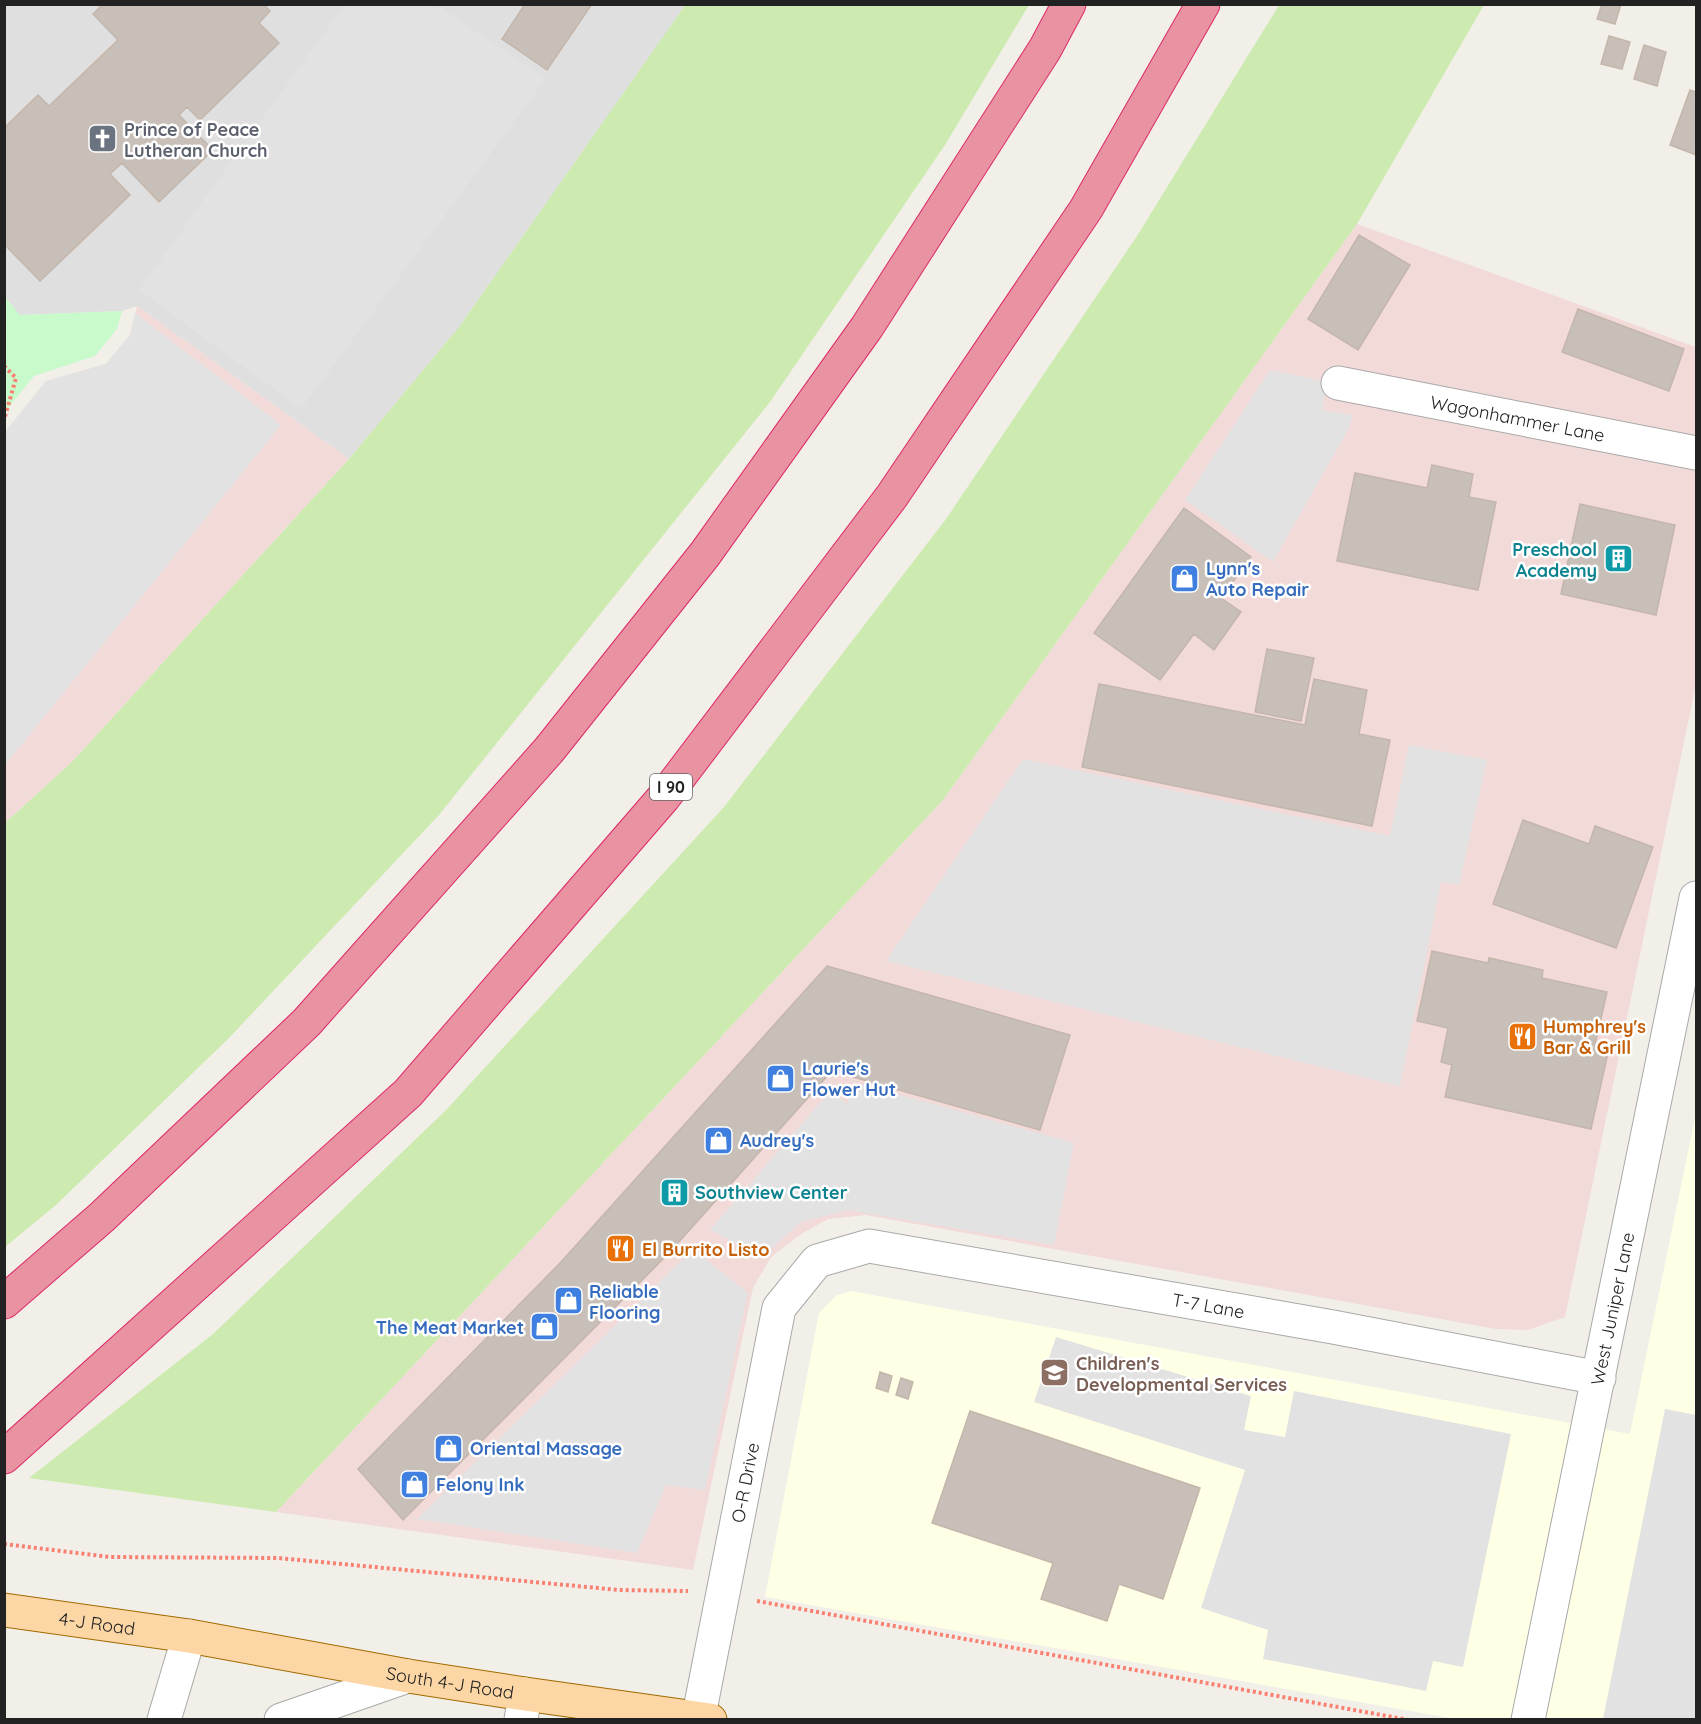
<svg xmlns="http://www.w3.org/2000/svg" width="1701" height="1724" font-family="Quicksand,sans-serif">
<style>
.residential{fill:#e0dfdf}
.commercial{fill:#f2dad9}
.education{fill:#ffffe5}
.grass{fill:#cdebb0}
.park{fill:#c8facc}
.parking{fill:#e2e2e2}
.building{fill:#c7bfb8;stroke:#c4b6ab;stroke-width:1.5}
.lines{fill:none;stroke-linecap:round;stroke-linejoin:round}
.minor-casing{stroke:#a9a9a9;stroke-width:35}
.major-casing{stroke:#a06b00;stroke-width:35}
.highway-casing{stroke:#dc2a67;stroke-width:35}
.path{stroke:#fa8072;stroke-width:4;stroke-dasharray:3 3;stroke-linecap:butt}
.minor{stroke:#fff;stroke-width:33}
.major{stroke:#fcd6a4;stroke-width:33}
.highway{stroke:#e892a2;stroke-width:33}
.labels{text-anchor:middle;dominant-baseline:central;stroke-width:5;stroke-linejoin:round;paint-order:stroke}
.shield{fill:#fff;stroke:#646464;stroke-width:1.5}
.shield-label{font-size:16px;font-weight:bold;fill:#222}
.worship-label{font-size:18px;font-weight:bold;fill:#5b616d;stroke:#fff;text-anchor:start}
.street-label{font-size:18px;fill:#222;stroke:#fff}
.culture-label{font-size:18px;font-weight:bold;fill:#0d838f;stroke:#fff;text-anchor:end}
.shop-label{font-size:18px;font-weight:bold;fill:#366cbe;stroke:#fff;text-anchor:start}
.food-label{font-size:18px;font-weight:bold;fill:#c56008;stroke:#fff;text-anchor:start}
.education-label{font-size:18px;font-weight:bold;fill:#785e54;stroke:#fff;text-anchor:start}
</style>
<rect width="100%" height="100%" fill="#f2efe9"/>
<path class="residential" d="M4 5H686L459 327 349 459 137 306 122 311 20 315 5 297Z"/>
<path class="commercial" d="M1357 224 1696 347V684L1565 1317 1528 1330 1496 1329 866 1215 828 1219 801 1234 771 1257 753 1288 693 1570 276 1512 943 800Z
M137 306 349 459 72 762 5 823V432L46 381 106 364 130 335Z"/>
<path class="education" d="M1696 1113V1719H1456L765 1597 819 1313 837 1295 851 1291 1630 1434Z"/>
<path class="grass" d="M686 4 1029 5 945 145 770 402 439 815 228 1039 56 1205 5 1247V823L72 762 349 459 459 327Z
M1279 5H1484L1357 224 943 800 276 1512 29 1478 213 1334 446 1110 724 807 946 519 1137 236Z"/>
<path class="park" d="M5 297 20 315 122 311 117 329 95 356 34 376 5 412Z"/>
<path class="parking" d="M345 4 437 5 546 79 301 409 139 290Z
M135 313 281 425 5 765V432L46 381 106 364 130 335Z
M1270 370 1328 382 1322 410 1353 415 1349 428 1273 562 1185 500Z
M1409 745 1487 760 1459 885 1441 882 1400 1086 886 961 1023 759 1390 836Z
M853 1082 1074 1143 1054 1245 848 1210 801 1222 763 1256 710 1230 831 1090 847 1104Z
M693 1249 748 1293 705 1490 666 1485 637 1553 417 1519Z
M1056 1337 1251 1396 1244 1430 1285 1437 1294 1391 1511 1434 1463 1667 1433 1661 1426 1691 1263 1659 1268 1630 1201 1608 1245 1470 1034 1402Z
M1665 1409 1696 1415V1719H1603Z"/>
<path class="building" d="M103 4H263L270 11 259 23 279 43 200 120 187 107 179 115 213 150 159 202 122 163 110 174 130 195 40 281 4 244V128L38 95 49 106 118 40 93 14Z
M525 4H592L547 70 502 39Z
M1602 4H1621L1615 24 1597 19Z
M1609 36 1630 42 1622 69 1601 64Z
M1644 45 1666 52 1657 86 1634 79Z
M1690 90 1696 92V155L1670 145Z
M1359 235 1410 265 1358 350 1308 319Z
M1578 309 1684 349 1669 391 1562 352Z
M1432 465 1473 474 1469 497 1496 502 1478 590 1337 561 1355 473 1427 488Z
M1580 504 1675 525 1656 615 1561 594Z
M1184 508 1251 557 1221 598 1241 612 1214 650 1194 634 1160 680 1094 633Z
M1267 649 1314 658 1301 721 1255 712Z
M1314 679 1367 690 1359 734 1390 740 1372 826 1082 767 1099 684 1305 725Z
M1523 820 1589 844 1595 826 1653 847 1616 948 1493 904Z
M1432 951 1488 963 1489 958 1543 970 1542 978 1607 992 1595 1045 1609 1048 1591 1129 1445 1097 1452 1065 1441 1062 1448 1028 1417 1021Z
M827 966 1070 1035 1040 1130 832 1071 668 1254 403 1520 358 1469 561 1262Z
M880 1372 892 1376 888 1392 876 1388Z
M901 1378 913 1382 908 1399 896 1395Z
M970 1411 1200 1488 1163 1599 1119 1584 1107 1621 1041 1599 1053 1563 932 1523Z"/>
<g class="lines">
<defs>
<g id="minor">
<path id="s1" d="M1338 383 1696 453"/>
<path d="M164 1720 189 1636"/>
<path d="M281 1720 408 1676"/>
<path d="M521 1720 525 1694"/>
<path id="s2" d="M698 1720 779 1308 817 1261 869 1246 1333 1327 1599 1378"/>
<path id="s3" d="M1528 1720 1696 898"/>
</g>
<g id="major">
<path id="s4" d="M4 1610 189 1636 408 1676 525 1694 710 1720"/>
</g>
<path id="highway" d="M4 1302 102 1217 307 1022 549 750 705 554 867 327 1045 49 1069 4
M4 1457 408 1093 664 797 892 496 1086 209 1203 4"/>
</defs>
<use href="#minor" class="minor-casing"/>
<use href="#major" class="major-casing"/>
<use href="#highway" class="highway-casing"/>
<path class="path" d="M4 366 16 378 4 420
M4 1544 110 1557 278 1558 619 1590 688 1591
M757 1601 1409 1720"/>
<use href="#minor" class="minor"/>
<use href="#major" class="major"/>
<use href="#highway" class="highway"/>
</g>
<defs>
<symbol id="church-square" viewBox="-11 -11 22 22"><rect x="-9" y="-9" width="18" height="18" rx="4" fill="#6b7280" stroke="#fff"/><path d="M-1.2-6h2.4v3.5h3.3v2.4h-3.3V6h-2.4V-.1h-3.3v-2.4h3.3Z" fill="#fff"/></symbol>
<symbol id="building-square" viewBox="-11 -11 22 22"><rect x="-9" y="-9" width="18" height="18" rx="4" fill="#0f9aa8" stroke="#fff"/><path d="M-4-6H4V6H1V3H-1V6H-4ZM-2.5-4.3h1.7v1.8h-1.7ZM.8-4.3h1.7v1.8H.8ZM-2.5-1h1.7V.8h-1.7ZM.8-1h1.7V.8H.8Z" fill="#fff"/></symbol>
<symbol id="shop-square" viewBox="-11 -11 22 22"><rect x="-9" y="-9" width="18" height="18" rx="4" fill="#3f7fe0" stroke="#fff"/><path d="M-5-2.5h2.3a2.7 3.5 0 0 1 5.4 0H5L5.5 6h-11ZM-1.5-2.5h3a1.5 2.3 0 0 0-3 0Z" fill="#fff"/></symbol>
<symbol id="restaurant-square" viewBox="-11 -11 22 22"><rect x="-9" y="-9" width="18" height="18" rx="4" fill="#e8710a" stroke="#fff"/><path d="M-5-6h1v4h1v-4h1v4h1v-4h1v5L-1.5 .5V6h-2V.5L-5-1ZM5-6V6H3V1.5H1.5Q1.5-4 5-6Z" fill="#fff"/></symbol>
<symbol id="school-square" viewBox="-11 -11 22 22"><rect x="-9" y="-9" width="18" height="18" rx="4" fill="#8d6e63" stroke="#fff"/><path d="M0-5L7-2L0 1L-7-2ZM-4 1L0 2.5L4 1V4Q0 6-4 4Z" fill="#fff"/></symbol>
</defs>
<g fill-rule="evenodd">
<use href="#church-square" x="86" y="122" width="33" height="33"/>
<use href="#building-square" x="1602" y="542" width="33" height="33"/>
<use href="#shop-square" x="1168" y="562" width="33" height="33"/>
<use href="#restaurant-square" x="1506" y="1020" width="33" height="33"/>
<use href="#shop-square" x="764" y="1062" width="33" height="33"/>
<use href="#shop-square" x="702" y="1124" width="33" height="33"/>
<use href="#building-square" x="658" y="1176" width="33" height="33"/>
<use href="#restaurant-square" x="604" y="1232" width="33" height="33"/>
<use href="#shop-square" x="552" y="1284" width="33" height="33"/>
<use href="#shop-square" x="528" y="1310" width="33" height="33"/>
<use href="#school-square" x="1038" y="1356" width="33" height="33"/>
<use href="#shop-square" x="432" y="1432" width="33" height="33"/>
<use href="#shop-square" x="398" y="1468" width="33" height="33"/>
</g>
<g class="labels">
<rect class="shield" x="650" y="774" width="42" height="26" rx="4.5"/>
<g class="shield-label">
<text x="671" y="787">I 90</text>
</g>
<g class="worship-label">
<text x="124" y="129">Prince of Peace<tspan x="124" dy="21">Lutheran Church</tspan></text>
</g>
<g class="street-label">
<text stroke="none"><textPath href="#s1" startOffset="183">Wagonhammer Lane</textPath></text>
<text stroke="none"><textPath href="#s2" startOffset="879">T-7 Lane</textPath></text>
<text stroke="none"><textPath href="#s3" startOffset="420">West Juniper Lane</textPath></text>
<text stroke="none"><textPath href="#s2" startOffset="242">O-R Drive</textPath></text>
<text stroke="none"><textPath href="#s4" startOffset="94">4-J Road</textPath></text>
<text stroke="none"><textPath href="#s4" startOffset="452">South 4-J Road</textPath></text>
</g>
<g class="culture-label">
<text x="1597" y="549">Preschool<tspan x="1597" dy="21">Academy</tspan></text>
<text x="695" y="1192" text-anchor="start">Southview Center</text>
</g>
<g class="shop-label">
<text x="1206" y="568">Lynn's<tspan x="1206" dy="21">Auto Repair</tspan></text>
<text x="802" y="1068">Laurie's<tspan x="802" dy="21">Flower Hut</tspan></text>
<text x="740" y="1140">Audrey's</text>
<text x="589" y="1291">Reliable<tspan x="589" dy="21">Flooring</tspan></text>
<text x="524" y="1327" text-anchor="end">The Meat Market</text>
<text x="470" y="1448">Oriental Massage</text>
<text x="436" y="1484">Felony Ink</text>
</g>
<g class="food-label">
<text x="1543" y="1026">Humphrey's<tspan x="1543" dy="21">Bar &amp; Grill</tspan></text>
<text x="642" y="1249">El Burrito Listo</text>
</g>
<g class="education-label">
<text x="1076" y="1363">Children's<tspan x="1076" dy="21">Developmental Services</tspan></text>
</g>
</g>
<rect width="1701" height="1724" fill="none" stroke="#222222" stroke-width="12"/>
</svg>
